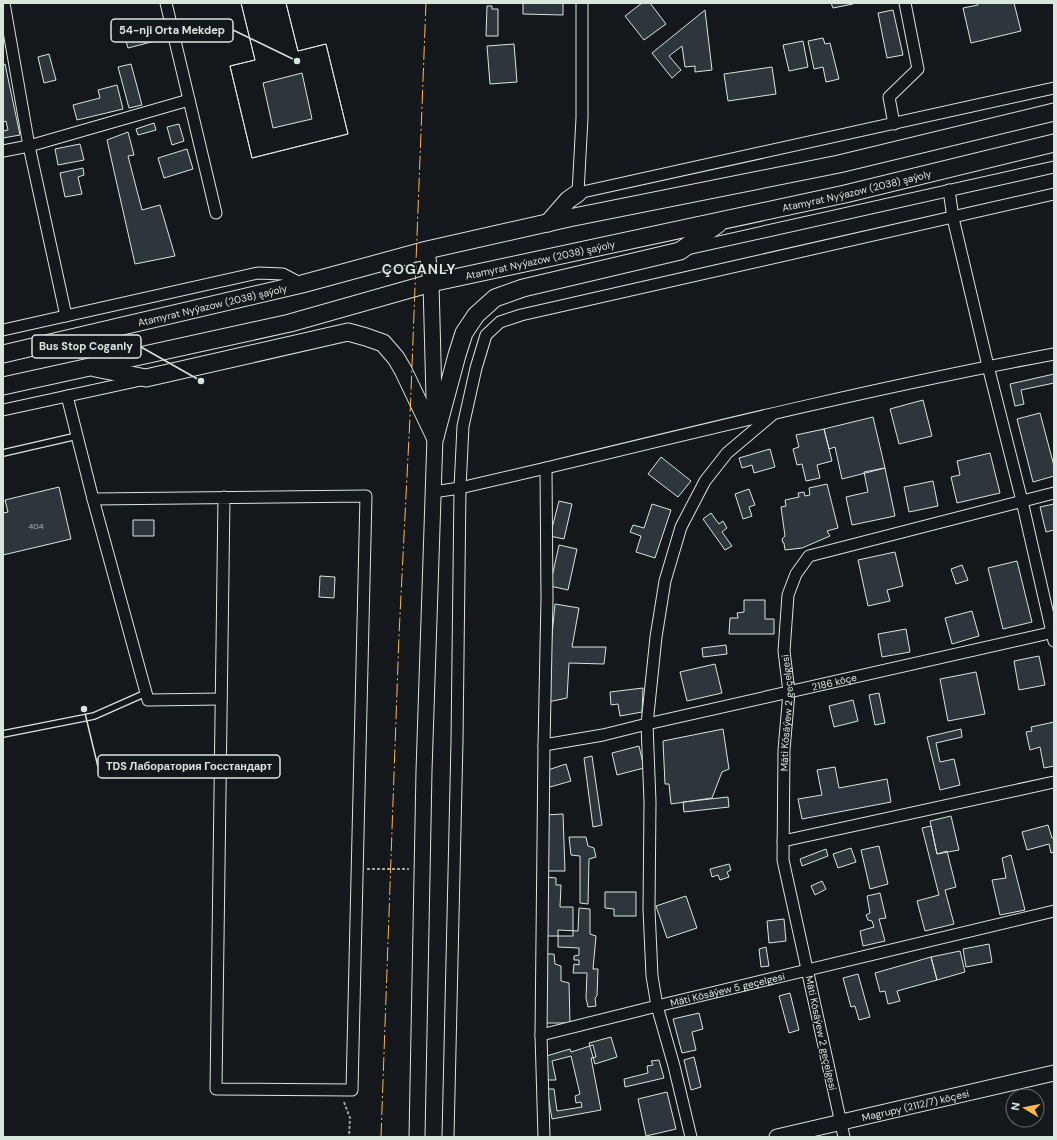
<svg xmlns="http://www.w3.org/2000/svg" width="1057" height="1140" font-family="'DM Sans',sans-serif">
<style>
.building{fill:#2c363c;stroke:#d8e6dc;fill-rule:evenodd}
.lines{fill:none;stroke-linecap:round;stroke-linejoin:round}
.lane-casing{stroke:#d8e6dc;stroke-width:8}
.street-casing{stroke:#d8e6dc;stroke-width:13}
.secondary-casing{stroke:#d8e6dc;stroke-width:17}
.primary-casing{stroke:#d8e6dc;stroke-width:19}
.path{stroke:#9da8a2;stroke-width:2;stroke-dasharray:3 2;stroke-linecap:butt}
.lane{stroke:#14181c;stroke-width:5.5}
.street{stroke:#14181c;stroke-width:11}
.secondary{stroke:#14181c;stroke-width:15}
.primary{stroke:#14181c;stroke-width:17}
.power{stroke:#ffb74d;stroke-width:1;stroke-dasharray:14 3 2 3;stroke-linecap:butt}
.labels{text-anchor:middle;dominant-baseline:central;stroke-width:3;stroke-linejoin:round;paint-order:stroke}
.number-label{font-size:8px;fill:#adbab4}
.street-label{font-size:10px;fill:#d8e6dc;stroke:#14181c}
.district-label{font-size:14px;font-weight:bold;letter-spacing:1px;fill:#d8e6dc;stroke:#14181c}
.leader{fill:none;stroke:#d8e6dc;stroke-width:1.5}
.callout-dot{fill:#d8e6dc;stroke:#14181c;stroke-width:1.5}
.callout{fill:#14181c;stroke:#d8e6dc;stroke-width:1.5}
.callout-label{font-size:11px;text-anchor:middle;font-weight:bold;fill:#d8e6dc}
</style>
<rect width="100%" height="100%" fill="#14181c"/>
<path class="building" d="M241 3H286L298 51 326 44 348 134 252 158 230 66 255 60ZM302 73 312 119 273 128 263 83Z
M241 3H286L298 51 326 44 348 134 252 158 230 66 255 60Z
M523 3H563V15L523 14Z
M642 3H650L666 24 644 40 625 16Z
M831 3H853V4L833 8Z
M977 3H1014L1021 31 971 43 963 8 978 5Z
M487 6H492V9H498V36H486Z
M705 10 712 70 695 72V66L685 67 682 46 669 56 681 70 672 78 652 53Z
M893 10 903 55 887 58 878 13Z
M159 22 163 39 128 48 123 31Z
M823 38 825 44 830 43 839 79 826 82 823 67 814 69 808 41Z
M803 41 808 67 789 71 783 45Z
M514 44 517 82 490 84 487 46Z
M49 54 56 80 44 83 38 57Z
M5 64 20 135 3 138V131L8 130 6 121 3 122V65Z
M131 64 142 105 129 108 118 67Z
M772 67 776 94 728 101 724 74Z
M117 85 123 109 77 120 73 105 100 98 98 90Z
M154 123 156 130 138 135 136 129Z
M179 124 184 141 172 145 167 127Z
M128 132 134 155 128 156 142 210 160 205 175 256 135 264 107 140Z
M80 144 84 160 58 165 55 149Z
M187 149 193 169 164 178 158 158Z
M83 168 84 175 78 177 82 194 65 197 60 173Z
M1054 374V383L1021 390 1024 404 1015 406 1010 384Z
M923 400 932 436 899 444 890 409Z
M1040 413 1054 466V476L1033 482 1017 419Z
M873 417 885 468 842 479 835 447 829 449 824 429Z
M824 429 832 461 817 465 820 478 806 481 802 464 797 465 793 449 799 447 796 435Z
M770 449 775 467 754 473 752 465 742 468 739 458Z
M990 453 1000 493 957 503 951 477 960 475 957 461Z
M661 457 691 481 678 497 648 474Z
M885 468 895 516 852 525 846 497 868 492 864 472Z
M933 481 938 506 909 512 904 487Z
M827 484 838 528 827 531 830 536 802 548 785 550 784 543H783L782 539 785 536 781 507 786 506 785 500 799 497 798 493 804 492 805 496 810 495 809 488Z
M59 487 71 539 3 555V513L8 512 5 500Z
M749 489 755 505 749 507 752 516 743 519 735 494Z
M559 501 572 504 564 539 550 536Z
M652 504 671 510 655 558 636 552 641 536 630 532 633 525 644 528Z
M1054 504V530L1046 532 1040 507Z
M711 513 719 524 723 521 727 528 722 532 732 546 725 550 703 519Z
M133 520H154V536H133Z
M559 545 577 549 568 590 550 586Z
M895 552 903 586 887 590 890 601 868 606 858 560Z
M1017 561 1032 622 1003 629 988 568Z
M962 565 968 580 956 584 951 569Z
M320 576 335 577 334 598 319 597Z
M744 600H765V619H774V634H729L730 618H738L737 613 744 612Z
M555 604 579 608 572 647H606L604 664 569 663 567 698 548 702 551 646Z
M972 611 979 636 952 644 945 618Z
M906 629 910 652 882 657 878 634Z
M726 645 727 654 703 657 702 648Z
M1039 656 1045 685 1019 690 1014 661Z
M715 664 722 693 687 701 680 672Z
M976 672 985 714 948 721 940 679Z
M643 688 642 712 620 716 618 704 611 705 610 692Z
M879 693 885 723 875 725 869 695Z
M853 700 858 721 834 727 829 706Z
M1054 722V766L1044 768 1040 747 1030 750 1026 732 1032 731 1031 727Z
M723 729 729 769 722 772 712 798 671 804 669 784H665L663 741Z
M961 729 962 737 936 743 940 762 954 759 960 785 940 790 927 737Z
M639 746 644 768 617 775 612 753Z
M592 756 602 825 593 827 584 758Z
M566 764 571 781 550 787 545 771Z
M835 767 839 788 887 779 891 802 802 819 798 799 822 795 817 770Z
M728 797 729 807 684 812 683 802Z
M563 814 565 871H547L545 815Z
M951 816 959 850 937 854 930 821Z
M1048 825 1052 838H1054V852L1051 853 1049 844 1027 850 1022 832Z
M931 826 937 854 947 851 956 887 945 890 954 924 925 931 917 901 939 895 922 828Z
M569 837H586L588 846 594 848 596 857 589 859 588 904 580 903V856L571 855Z
M879 846 888 884 870 889 861 850Z
M851 848 856 862 838 868 833 854Z
M826 849 828 856 802 866 800 859Z
M1011 855 1025 910 1000 915 992 880 1006 878 1002 858Z
M729 864 731 870 727 872 729 877 720 880 718 875 712 877 710 869Z
M546 877 556 878V885H561L560 907H573V936H544Z
M822 881 826 889 815 895 811 886Z
M605 892H636V916H614V909L605 908Z
M880 893 886 918 879 919 885 941 863 946 860 931 874 927 872 921 868 920 866 915 870 913 867 896Z
M686 896 697 928 667 938 656 906Z
M579 908 590 909V934L596 936 593 969H598L597 996 595 998 596 1006 588 1007 586 998 587 973H573L574 964 579 965V960H574V956L579 955V948L558 947V930L578 931Z
M784 919 786 941 769 943 767 921Z
M989 944 992 962 966 967 963 949Z
M766 947 769 966 761 967 759 949Z
M960 951 965 972 937 980 931 957Z
M546 954H554L555 964 561 966V981L569 983 570 1023H546Z
M931 957 937 980 897 991 900 1001 888 1004 885 991 880 992 875 973Z
M858 974 870 1017 859 1020 855 1006 851 1007 843 978Z
M790 993 799 1030 789 1033 779 996Z
M699 1013 703 1029 692 1032 696 1050 682 1053 673 1019Z
M611 1037 617 1057 595 1064 589 1043Z
M593 1045 596 1057 591 1058 601 1110 552 1119 547 1089H554L557 1111 582 1107 581 1102 576 1103 575 1096 580 1094 571 1056 552 1061 556 1080H546L543 1057 570 1049 571 1052Z
M694 1057 701 1087 691 1090 684 1060Z
M659 1060 664 1078 625 1087 624 1079 648 1073 647 1066 653 1065 651 1061Z
M667 1092 676 1129 646 1136 638 1099Z"/>
<g class="lines">
<defs>
<path id="lane" d="M3 453 77 436
M3 734 94 716 146 693"/>
<g id="street">
<path d="M4 3 29 146 66 316"/>
<path d="M166 3 216 213"/>
<path d="M582 3V118L578 193 1054 88"/>
<path d="M894 124 889 97 918 69 905 3"/>
<path d="M3 151 29 146 189 100"/>
<path d="M949 190 953 218 988 366 1022 501 1054 641"/>
<path d="M687 249 1054 167"/>
<path d="M3 330 258 273 283 274 302 284"/>
<path d="M67 396 93 499 148 700 221 699"/>
<path d="M3 410 141 380"/>
<path d="M433 492 460 488 546 468"/>
<path d="M93 499 366 496 352 1090 216 1089 224 497"/>
<path id="s1" d="M544 745 603 735 647 724 1054 632"/>
<path d="M783 841 1054 782"/>
<path id="s2" d="M541 1035 657 1006 1054 911"/>
<path d="M448 1137 457 741 460 488 463 426 476 368 486 335 500 322 521 315 1054 194"/>
<path d="M544 1137 541 1035 544 745 547 599 546 468C715 427 883 386 1054 354"/>
<path d="M691 1137 674 1066 657 1006 652 976 649 909 650 802 647 724 656 637 665 581 681 527 705 481 727 453 772 415"/>
<path id="s3" d="M844 1137 783 860 784 750 789 692 784 651 788 595 796 574 809 556 1054 493"/>
</g>
<g id="secondary">
<path d="M417 1137 424 771 435 437 431 283 427 250"/>
<path id="s4" d="M777 1137 1054 1073"/>
</g>
<g id="primary">
<path d="M548 223 568 200 578 193"/>
<path id="s5" d="M3 354 302 284 427 250 569 218 839 164 1054 112"/>
<path d="M95 368 146 378 348 332 366 337 383 343 396 358 403 370 435 437"/>
<path id="s6" d="M3 386 290 323 431 283 845 194 1054 143"/>
<path d="M435 437 457 355 464 333 476 315 495 298 523 288 680 251 718 224"/>
</g>
</defs>
<use href="#lane" class="lane-casing"/>
<use href="#street" class="street-casing"/>
<use href="#secondary" class="secondary-casing"/>
<use href="#primary" class="primary-casing"/>
<path class="path" d="M367 869H409
M344 1102 350 1118 349 1137"/>
<use href="#lane" class="lane"/>
<use href="#street" class="street"/>
<use href="#secondary" class="secondary"/>
<use href="#primary" class="primary"/>
<path class="power" d="M381 1137 399 635 410 417 426 3"/>
</g>
<g class="labels">
<g class="number-label">
<text x="36" y="526">404</text>
</g>
<g class="street-label">
<text stroke="none"><textPath href="#s6" startOffset="876">Atamyrat Nyýazow (2038) şaýoly</textPath></text>
<text stroke="none"><textPath href="#s6" startOffset="552">Atamyrat Nyýazow (2038) şaýoly</textPath></text>
<text stroke="none"><textPath href="#s5" startOffset="215">Atamyrat Nyýazow (2038) şaýoly</textPath></text>
<text stroke="none"><textPath href="#s1" startOffset="297">2186 köçe</textPath></text>
<text stroke="none"><textPath href="#s3" startOffset="431">Mäti Kösäýew 2 geçelgesi</textPath></text>
<text stroke="none"><textPath href="#s2" startOffset="192">Mäti Kösäýew 5 geçelgesi</textPath></text>
<text transform="translate(821 1033) rotate(78)">Mäti Kösäýew 2 geçelgesi</text>
<text stroke="none"><textPath href="#s4" startOffset="142">Magrupy (2112/7) köçesi</textPath></text>
</g>
<g class="district-label">
<text x="419" y="269">ÇOGANLY</text>
</g>
</g>
<path class="leader" d="M297 61L233 30M201 381L141 347M84 709L98 767"/>
<g class="callout-dot">
<circle cx="297" cy="61" r="4"/>
<circle cx="201" cy="381" r="4"/>
<circle cx="84" cy="709" r="4"/>
</g>
<g class="callout">
<rect x="111" y="19" width="122" height="23" rx="4"/>
<rect x="32" y="335" width="109" height="23" rx="4"/>
<rect x="98" y="755" width="182" height="23" rx="4"/>
</g>
<g class="callout-label">
<text x="172" y="34">54-nji Orta Mekdep</text>
<text x="86" y="350">Bus Stop Coganly</text>
<text x="189" y="770">TDS Лаборатория Госстандарт</text>
</g>
<rect width="1057" height="1140" fill="none" stroke="#d8e6dc" stroke-width="8"/>
<g transform="translate(1025 1108) rotate(280)"><circle r="19" fill="#14181c" stroke="#626a69"/>
<path d="M0-3L7 15L0 10L-7 15Z" fill="#ffb74d"/>
<text y="-6" font-size="11" font-weight="bold" text-anchor="middle" fill="#d8e6dc">N</text>
</g>
</svg>
